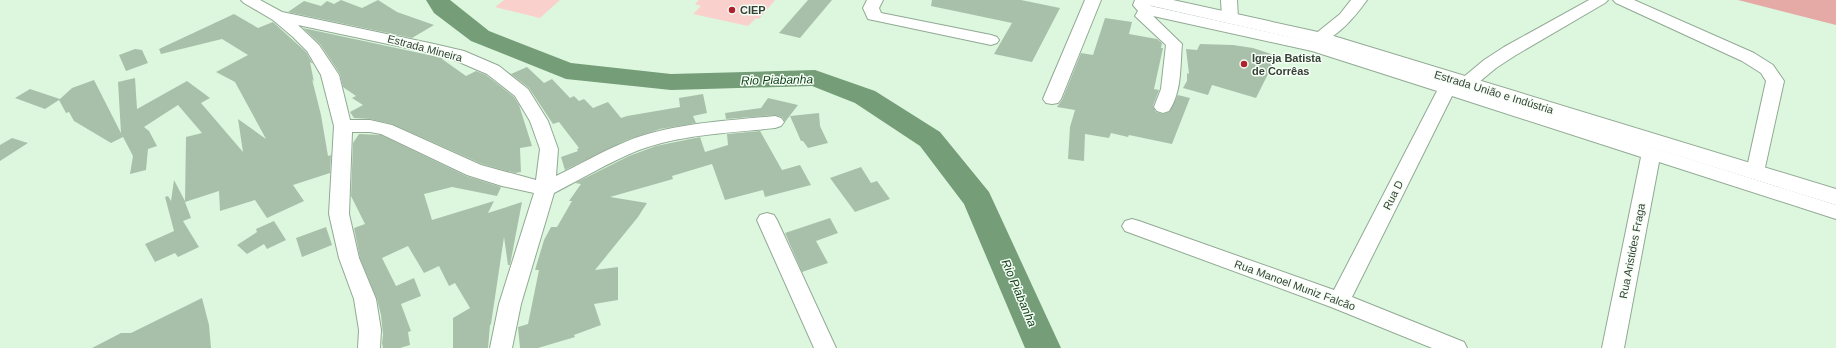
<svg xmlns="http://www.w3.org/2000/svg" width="1836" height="348" font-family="Arial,sans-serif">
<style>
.green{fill:#fad0cd}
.forest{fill:#e5aaa6}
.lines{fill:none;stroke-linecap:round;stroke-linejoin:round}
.river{fill:#749d78;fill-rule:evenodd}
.building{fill:#a8c0a9}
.minor-casing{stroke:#91a993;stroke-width:2}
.major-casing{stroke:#91a993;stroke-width:2}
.minor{fill:#fff;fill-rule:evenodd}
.major{fill:#fff;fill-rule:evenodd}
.poi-dot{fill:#b21f2d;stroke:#f5fff5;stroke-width:1.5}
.labels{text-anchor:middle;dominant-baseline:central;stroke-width:3;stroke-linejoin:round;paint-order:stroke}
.poi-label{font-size:11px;font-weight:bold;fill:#364036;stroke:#f5fff5;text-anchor:start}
.street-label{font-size:11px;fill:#364036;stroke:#f5fff5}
.water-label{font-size:12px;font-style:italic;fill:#103f1a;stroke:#f5fff5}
</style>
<rect width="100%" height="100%" fill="#ddf7df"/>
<path class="green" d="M504 0H560L540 18 495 7Z
M699 0H775L759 19 756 18 748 26 693 14 701 6 695 4Z"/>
<path class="forest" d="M1738 0H1836V25Z"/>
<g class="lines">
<path class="river" d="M426 0H450L489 31 571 63 671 74 815 70 875 91 940 132 989 192 1061 348H1025L964 204 920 146 855 103 812 86 671 90 566 79 471 41 434 13Z"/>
</g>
<path class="building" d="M341 0 362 8 378 0 397 12 434 25 412 38 288 12 304 1 321 6 327 1 334 4Z
M808 0H832L800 38 779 33Z
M932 0H1021L1060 8 1032 62 994 54 1012 23 931 6Z
M234 14 258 28 273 22 306 52 313 64 310 62 314 82 312 79 321 115 328 156 331 155 330 173 293 185 304 201 267 218 255 200 220 211 219 191 185 202 191 218 183 221 199 247 178 257 175 253 155 262 145 244 174 231 165 197 168 196 171 201 174 180 185 201 186 137 202 133 178 105 144 127 149 131 157 146 148 149 146 170 130 174 133 156 121 133 118 82 135 78 137 109 187 81 210 98 201 103 243 152 238 119 266 139 235 82 216 72 248 55 222 39 161 54 159 49Z
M1105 18 1132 22 1129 34 1157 39 1162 43 1161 48H1163L1154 89 1159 90 1153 106 1156 112 1163 114 1169 112 1178 95 1190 98 1172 144 1129 135 1128 137 1111 133 1109 138 1085 134 1084 161 1068 159 1070 127 1075 110 1057 107 1062 100 1081 53 1093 55Z
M303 28 443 58 442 59 466 76 476 71 486 75 514 97 519 105 532 146 520 148 521 172 515 173 482 164 392 124 370 119 354 118 350 112 363 105 352 98 356 96 343 87 340 74 320 44Z
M1200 44 1233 45 1253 48 1277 56 1256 98 1212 85 1208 95 1183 88 1187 81V73L1189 74 1186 49 1197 50Z
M135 49 142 50 148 63 126 71 119 55Z
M527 67 544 83 552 79 570 98 574 96 579 101 584 99 593 108 608 102 621 118 627 116 680 107 679 98 703 94 707 113 693 116 696 123 660 129 624 141 565 170 561 157 578 151 577 149 579 148 559 122 553 124 529 88 511 74Z
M94 80 123 137 111 143 74 121 69 112 66 113 59 100 45 109 15 98 30 89 60 99 72 88Z
M768 98 798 105 785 122 782 117 775 115 726 119 725 113 761 108Z
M819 113 820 126 828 143 808 148 803 141H801L790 116Z
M760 131 782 170 800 165 811 185 765 197 763 190 725 200 712 164 672 176 673 179 610 197 647 203 638 217 595 270 618 267V300L594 304 601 325 574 335 575 337 538 348H520L518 327 528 324 539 270H535L544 240 551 227H557L572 201H569L581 184 575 183 629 156 656 146 700 137 705 152 728 145 727 134Z
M359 134 381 135 466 176 501 187 497 196 452 187 424 194 432 220 494 201 488 213 522 202 510 265H508L504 237 491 324 490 325 488 348H453V318L470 308 455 283 449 286 439 266 424 273 408 246 382 258 396 286 414 278 421 296 401 304 411 331 408 332 410 345 400 348H383L382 343 383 335 381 315 377 299 360 258 354 228 365 224 351 196 353 143Z
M12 138 28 143 0 161V145Z
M861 167 871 183 877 181 890 199 855 212 830 178Z
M830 218 838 233 816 241 828 263 802 272 785 233Z
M274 221 286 240 267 249 264 244 247 254 237 245 257 232 256 229Z
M326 227 332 245 302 257 296 238Z
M202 298 209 325 211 348H92L121 333H131Z"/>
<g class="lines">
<defs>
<path id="minor" d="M241 0H260L282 12 434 44 464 51 499 66 528 89 548 121 558 149 556 176C579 165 601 152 625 142 671 123 725 121 775 116L781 118 784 122 781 126 775 128C730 133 682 134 639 150 611 161 581 179 554 193L521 304 512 348H490L499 304 534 193 502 186 467 175 381 134 370 132H352L349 214 359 258 376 299 381 330 380 348H358L359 330 354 299 339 258 329 214 334 126 321 75 307 51 293 37 273 20 244 3ZM298 25 426 52 452 59 487 74 515 96 530 121 540 149 536 180 481 165 392 125 370 120H350L339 75 319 45Z
M867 0H883L879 8 881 13 991 35 997 37 999 40 997 43 991 45 868 19 863 8Z
M1085 0H1101L1061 99 1058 103 1052 104 1046 103 1043 99Z
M1135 0H1151L1149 4 1151 6 1322 44 1459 87 1457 84 1460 80 1484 60 1504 47 1589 0H1608L1605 3 1516 55 1496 68 1472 88 1467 89 1836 205V219L1659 162 1624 348H1602L1641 157 1452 96 1352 297 1464 342 1467 348H1432L1331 307 1125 231 1122 226 1125 221 1132 219 1139 221 1334 290 1437 91 1312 51 1153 16 1182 44C1180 66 1182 92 1169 111L1163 113 1157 111 1154 107 1161 89 1166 45 1135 16 1138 11 1133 5Z
M1221 0H1237L1238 18 1236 21 1230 23 1224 21 1222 18Z
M1351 0H1367C1357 14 1332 46 1314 41L1312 38 1314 35 1340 14Z
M1613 0H1634L1754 53 1773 65 1784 81 1764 172 1762 177 1755 178 1748 177 1746 172 1766 81 1761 73 1742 61 1616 3Z
M767 213 774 215 777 220 836 348H814L757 220 760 215Z"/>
<path id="major" d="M1139 0H1173L1327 34 1836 189V205L1315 43 1148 5 1142 4Z"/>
</defs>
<use href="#minor" class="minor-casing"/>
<use href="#major" class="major-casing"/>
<use href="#minor" class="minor"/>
<use href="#major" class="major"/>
</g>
<g class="poi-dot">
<circle cx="732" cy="10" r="4"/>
<circle cx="1244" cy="64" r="4"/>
</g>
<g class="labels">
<g class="poi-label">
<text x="740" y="10">CIEP</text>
<text x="1252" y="58">Igreja Batista<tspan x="1252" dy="13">de Corrêas</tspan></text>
</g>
<g class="street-label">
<text transform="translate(425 48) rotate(15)">Estrada Mineira</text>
<text transform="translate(1494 92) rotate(17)">Estrada União e Indústria</text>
<text transform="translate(1393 195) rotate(-63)">Rua D</text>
<text transform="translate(1632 251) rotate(-79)">Rua Aristides Fraga</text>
<text transform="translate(1295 285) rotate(20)">Rua Manoel Muniz Falcão</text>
</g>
<g class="water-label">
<text transform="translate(777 80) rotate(-1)">Rio Piabanha</text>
<text transform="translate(1019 293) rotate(67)">Rio Piabanha</text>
</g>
</g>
</svg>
